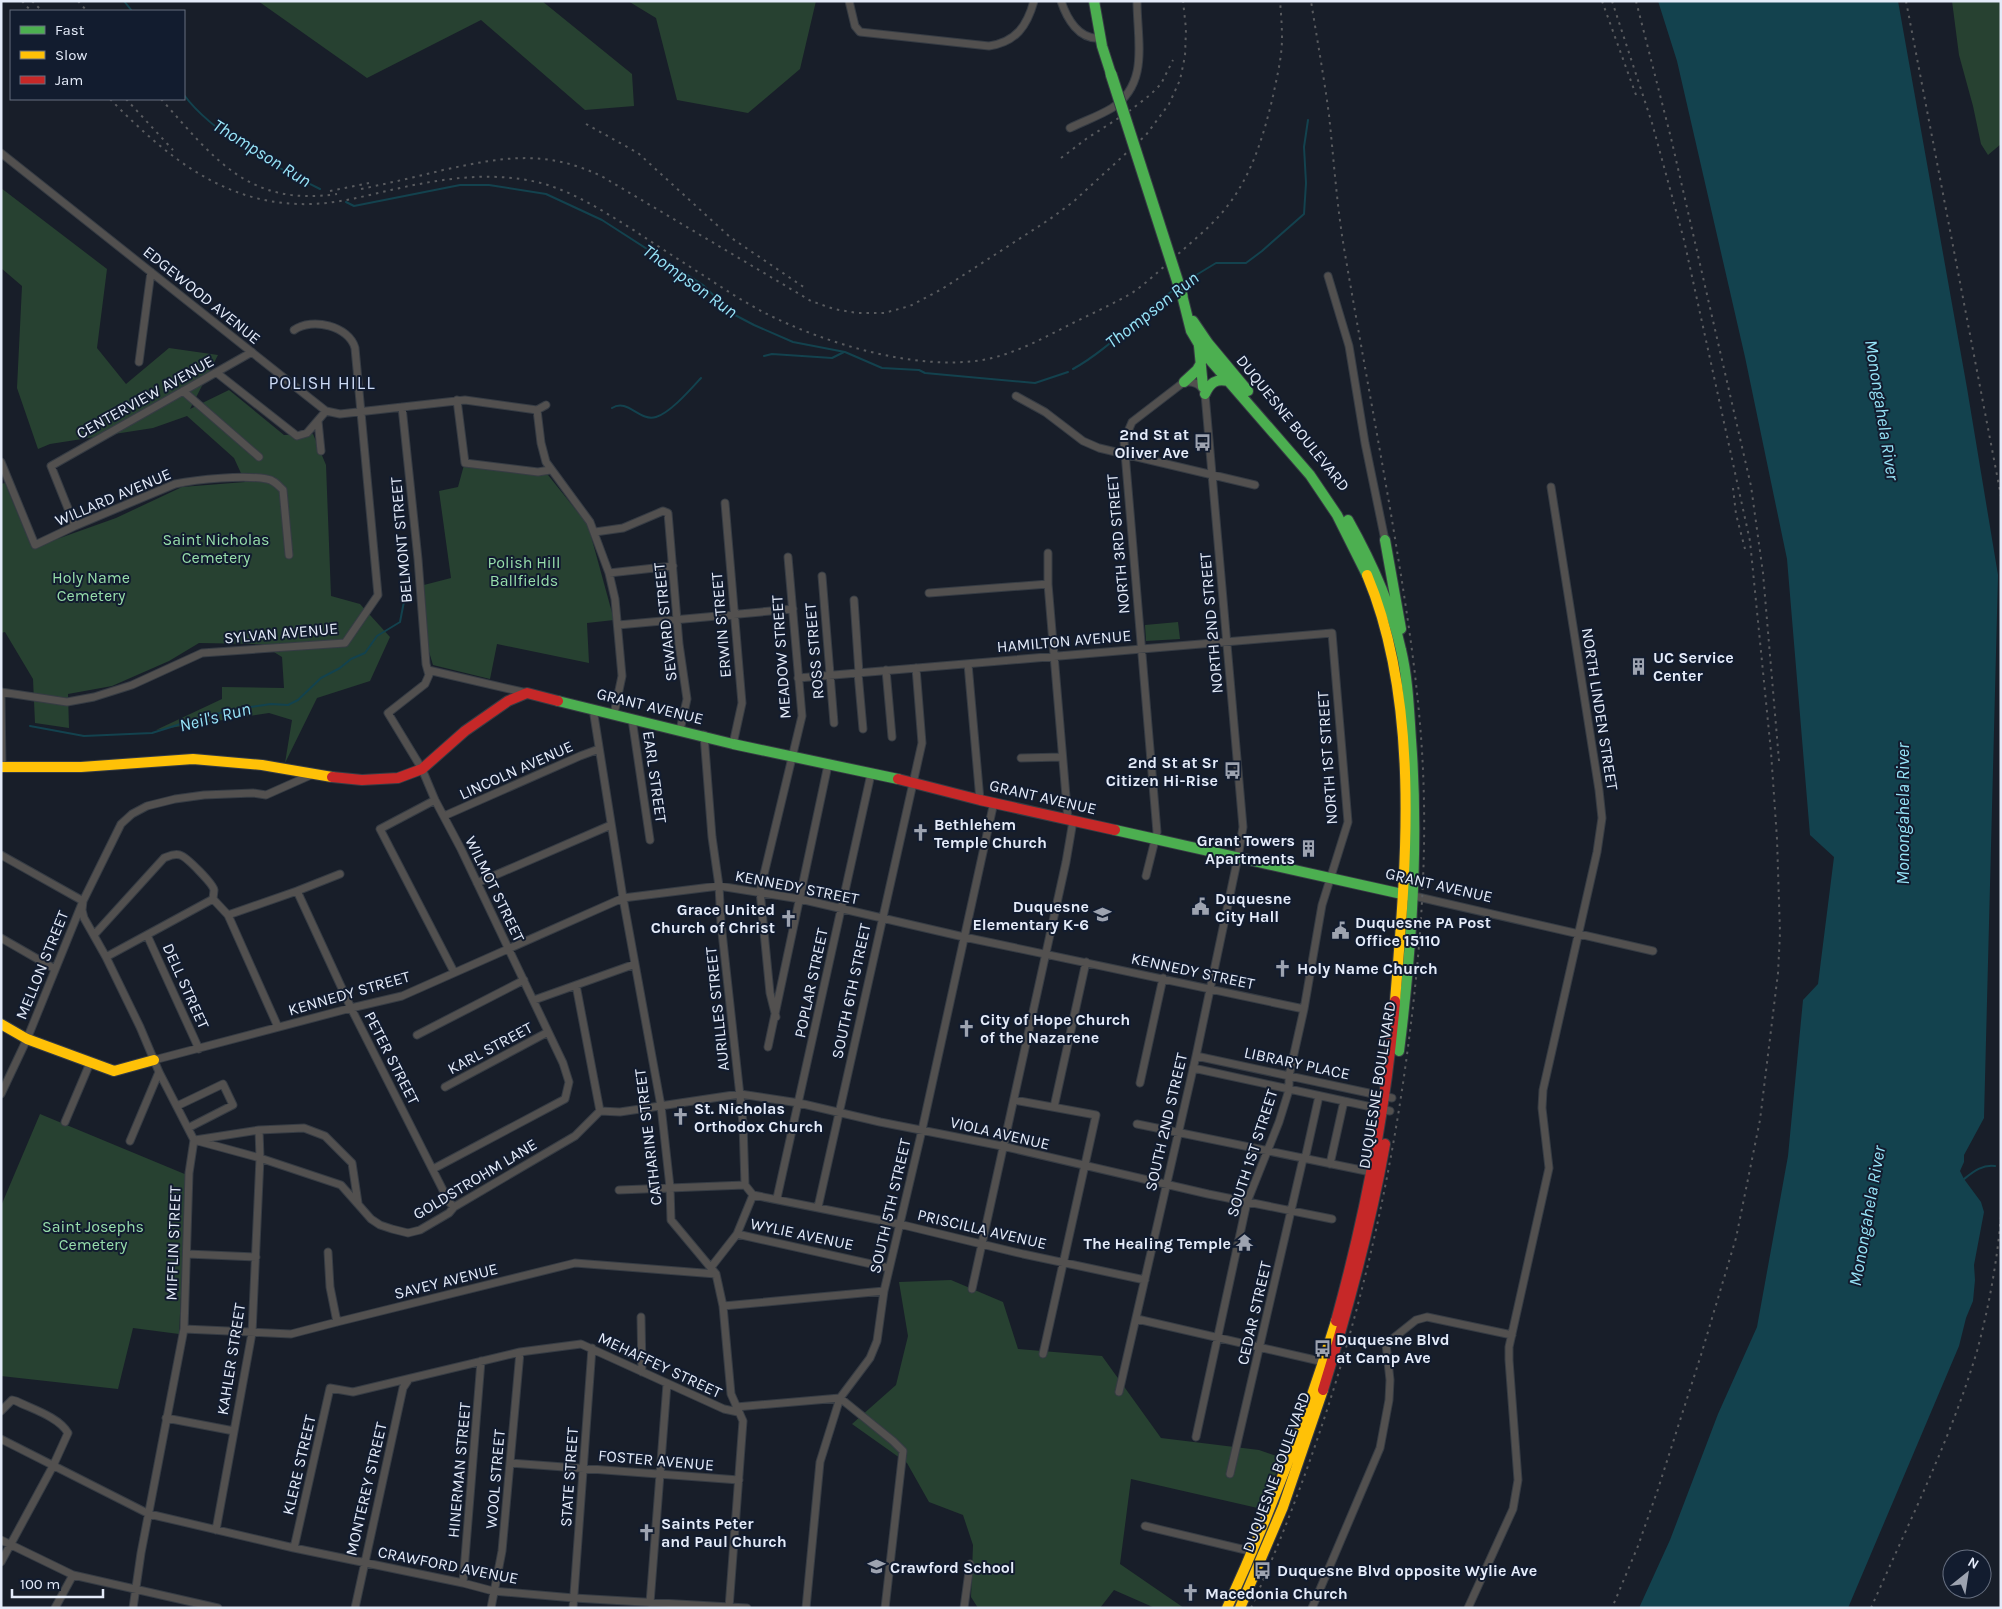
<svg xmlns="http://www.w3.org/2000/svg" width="2002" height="1609" font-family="Karla,sans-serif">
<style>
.green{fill:#274131}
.water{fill:#13424e}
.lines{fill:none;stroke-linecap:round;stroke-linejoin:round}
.stream{stroke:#13424e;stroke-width:2}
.street-casing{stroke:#363c44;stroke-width:9}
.fast-casing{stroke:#363c44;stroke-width:12}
.slow-casing{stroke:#363c44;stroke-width:12}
.jam-casing{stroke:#363c44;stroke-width:12}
.street{stroke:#52504f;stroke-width:7}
.fast{stroke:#4caf50;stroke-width:10}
.slow{stroke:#ffc107;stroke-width:10}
.jam{stroke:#c62828;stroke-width:10}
.rail{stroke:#595b5f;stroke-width:2;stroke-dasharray:2.5 5;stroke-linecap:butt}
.fast-bridge-casing{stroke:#363c44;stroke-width:13;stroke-linecap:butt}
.fast-bridge{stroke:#4caf50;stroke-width:11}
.labels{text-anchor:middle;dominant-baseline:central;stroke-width:4;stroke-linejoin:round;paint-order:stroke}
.street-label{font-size:16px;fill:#e4ebf9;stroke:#121c2f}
.poi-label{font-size:16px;font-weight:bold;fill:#e4ebf9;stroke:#121c2f;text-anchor:start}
.park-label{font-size:16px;fill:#97deab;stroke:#121c2f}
.water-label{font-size:18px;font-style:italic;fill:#97e4f8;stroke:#121c2f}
.neighbourhood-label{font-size:18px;letter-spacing:1px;fill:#ccdaf5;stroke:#121c2f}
</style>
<rect width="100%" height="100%" fill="#181e29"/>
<path class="green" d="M258 1H542L632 74 634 106 585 110 481 20 367 78Z
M628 1H816L800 69 748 113 677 100 656 18Z
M1952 1H2001V144L1988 155 1981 144 1973 106 1959 55Z
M1 188 107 269 97 348 126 384 169 348 218 355 190 409 229 390 284 435 313 434 326 465 331 596 360 604 390 637 370 681 317 698 285 763 292 720 269 713 156 730 222 699V687L284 688 282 657 261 644 199 643 169 661 112 686 68 694 69 728 35 723 33 679 5 632 1 633V484L5 483 32 548 116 518 182 487 245 482 234 458 187 416 153 428 50 444 38 449 17 388 22 286 1 268Z
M464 465 548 475 588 525 614 620 587 623 589 663 497 644 490 679 433 665 427 645 420 586 451 578 439 491 458 487Z
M1178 622 1180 639 1146 641 1145 625Z
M40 1114 187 1175 179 1334 133 1328 118 1389 1 1376V1206Z
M951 1280 1003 1302 1018 1349 1102 1356 1161 1438 1259 1450 1282 1458 1262 1509 1131 1479 1120 1564 1184 1608H1155L1114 1590 1100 1608H978L971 1597 973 1545 963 1515 929 1502 907 1463 852 1424 896 1385 908 1336 899 1282Z"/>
<path class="water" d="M1658 1H1898L1967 388 1998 575 1984 1118 1964 1155V1162L1960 1171 1964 1179 1981 1202 1984 1212 1974 1265 1975 1280 1973 1301 1966 1318 1959 1346 1848 1608H1639L1670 1540 1718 1414 1757 1327 1788 1156 1803 1000 1818 984 1834 857 1810 835 1787 559 1745 357 1677 61Z"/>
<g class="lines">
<path class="stream" d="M124 1 132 11
M184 95C213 134 276 167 320 189
M346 202 354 206 460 185H489L546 194 602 220 703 285 733 314 754 325 793 342 845 352 882 368 919 370 925 373 1035 383 1068 372
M1183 283 1216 263H1246L1262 251 1304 214 1306 183 1304 147 1308 120
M764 356 772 354 832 358 844 352
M1073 369C1111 348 1139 314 1175 289
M612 408C628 398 639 422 656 417 670 413 690 390 701 378
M30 726 84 736 152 733 206 716 243 708 271 704 288 705 298 700 321 678 340 668 351 659 365 653 377 636 400 622 406 591
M1964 1179C1973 1172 1983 1164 1995 1166"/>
<defs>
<path id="street" d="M849 1 855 26 860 32 989 46C1016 42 1027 26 1034 1
M1061 1C1067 19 1079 40 1100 38
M1070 128C1084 121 1099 116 1112 108 1150 83 1137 40 1137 1
M1 153 307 396 326 411 340 414 465 400 537 410 546 405
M1328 276 1349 346 1365 443 1385 540
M139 362 151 272
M217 373 297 436 307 433 326 411
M183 391 259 457
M1016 396 1045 412 1083 441 1099 448 1255 485
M457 400 465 463 538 472 550 470
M402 407 418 559 426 664 429 675 425 684 388 713 422 769 435 800 461 849 563 1063 569 1082 565 1099 433 1169
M537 410 541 443 546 462 590 522 609 573 615 599 622 676 614 714
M318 421 321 451
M1 462 35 545 75 526 175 484C198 479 244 475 267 479 274 480 278 485 283 490L289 555
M725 503 742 703 733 744
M75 526 51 466 252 352
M595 532 623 528 663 511 668 513 679 644 687 699 680 730
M1048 553V584L1068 820
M609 573 673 566
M822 576 834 723
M929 593 1048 584
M854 600 859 673
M618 625 793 609
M968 664 980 800
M428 670 527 693
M886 670 892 737
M858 673 863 729
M798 678 1332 633 1348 822 1322 905 1304 1009 1289 1076V1090L1279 1122 1247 1202 1196 1437
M1 692 67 702 94 697 132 685 202 653 345 643 378 595 355 348C349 326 312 317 294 330
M1 695 2 767
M593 709 623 898 661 1106 670 1187 671 1220 716 1274 723 1306 731 1394 743 1421 729 1608
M632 719 650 840
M704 735 712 837 719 886 721 923 743 1123 745 1185 753 1195 737 1234 712 1266
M1021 758 1062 757
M435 800 380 829 454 972
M444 816 580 756 599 749
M1 855 83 901
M477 883 611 825
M297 891 351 1008 449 1202 454 1207
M1414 896 1653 951
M213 899 228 915 278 1027
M83 901 82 910 84 918 106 957 140 1027 159 1072 194 1140 189 1173 184 1329 141 1553 133 1608
M228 915 297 891 340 874
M94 935 164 858C169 856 174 853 180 855 187 857 213 884 214 890 214 891 213 898 213 899
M147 935 199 1049
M1 938 55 969
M106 957 213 899
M576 985 600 1111
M534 1000 635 964
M776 1017 770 993 760 891 802 716 788 557
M417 1035 524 980
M768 1047 828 765
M1196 1056 1392 1098
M154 1060 351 1008 402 996 623 898 719 886 800 899 964 937 1304 1009
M1193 1068 1390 1111
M1140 1083 1163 978
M445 1087 548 1032
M1 1094 27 1039 83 901 121 824 132 814 147 806 175 799 204 795 253 793 266 795 311 775
M1014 1100 1096 1115 1043 1354
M177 1106 223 1084 233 1105 188 1128
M1054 1107 1086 962
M65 1122 90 1063
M1137 1124 1371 1172
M194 1140 260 1158 341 1185 371 1219 380 1225 392 1229 408 1233 420 1230 449 1213 454 1207 575 1136 600 1111 620 1112 740 1094 799 1103 880 1122 1002 1146 1208 1194 1332 1219
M195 1140 259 1130 304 1128 325 1136 352 1163 358 1203
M130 1141 159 1072
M1305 1159 1319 1096
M1330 1164 1344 1101
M619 1190 745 1185
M753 1195 899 1224 1023 1254 1145 1280
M777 1198 871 774
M818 1207 922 743 916 668
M737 1234 889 1268
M328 1252 330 1287 337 1322
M187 1254 256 1257
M972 1289 1066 862 1073 821
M723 1306 884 1291
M641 1317 642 1372
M1137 1319 1324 1362
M184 1329 291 1334 337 1322 575 1263 716 1274
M1119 1392 1196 1056 1238 857 1243 827 1205 394C1201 384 1194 381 1184 382L1132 422 1124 441 1157 832 1146 876
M736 1407 840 1398 893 1441 903 1451 885 1608
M1 1411 12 1400 16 1401C32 1409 59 1417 68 1433L53 1466 1 1562
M166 1418 234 1431
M1 1439 149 1514 294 1548 463 1583 493 1591 574 1598 747 1608
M510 1463 739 1480
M1230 1474 1303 1159
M1145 1526 1254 1552
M216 1530 252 1333 260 1158 259 1130
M1 1540 73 1575 218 1608
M294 1548 330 1388 353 1392 520 1352 581 1344 724 1409 738 1412
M463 1583 481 1361
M650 1603 667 1384
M55 1608 73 1575
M355 1608 403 1388 409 1379
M491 1608 502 1551 520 1352
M573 1608 592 1348
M806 1608 820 1462 840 1398 870 1358 877 1341 884 1291 922 1130 994 802
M964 1608 970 1564
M1312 1608 1380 1448 1389 1400 1390 1380 1386 1344 1416 1320 1427 1317 1512 1335
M1468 1608 1513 1509 1518 1480 1509 1360V1347L1549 1168 1542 1108 1543 1090 1597 852 1602 818 1599 790 1551 487"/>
<path id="fast" d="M1094 1 1102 46 1111 74
M1182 295 1191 331 1204 353 1310 475 1337 515 1367 575
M1193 321 1208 343 1248 391
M1199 346 1203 387
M1184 382 1197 370 1201 363
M1205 394C1210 383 1216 378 1228 381
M1348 520C1371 561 1391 604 1401 650 1408 679 1409 710 1411 740 1419 844 1412 948 1399 1051
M1385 540 1401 629
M558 701 733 744 898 779
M1115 830 1411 896"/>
<path id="slow" d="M1367 575C1421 704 1406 865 1395 1001
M1 767H81L193 759 262 765 332 777
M1 1024 27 1039 114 1071 154 1060
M1227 1608C1270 1514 1306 1419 1336 1321
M1240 1608 1283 1507 1323 1390"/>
<path id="jam" d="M332 777 362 780 398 778 422 769 465 731 508 701 527 693 558 701
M898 779 980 800 1115 830
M1336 1321C1365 1216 1386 1110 1395 1001
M1323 1390C1348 1309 1370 1228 1385 1144"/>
</defs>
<use href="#street" class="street-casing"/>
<use href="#fast" class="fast-casing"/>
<use href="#slow" class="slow-casing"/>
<use href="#jam" class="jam-casing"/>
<use href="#street" class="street"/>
<use href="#fast" class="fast"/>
<use href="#slow" class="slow"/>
<use href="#jam" class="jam"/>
<path class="rail" d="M22 1 31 11
M32 1 42 11
M78 1 87 11
M1602 1 1636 95
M1612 1 1652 123 1684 240 1750 541 1771 752 1777 839 1780 933 1778 973 1760 1120 1736 1238 1701 1355 1658 1489 1638 1546 1612 1608
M1636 1 1671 138 1751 486 1763 573 1779 761
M1906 1 2001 496
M110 99C167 157 226 207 312 204 339 203 365 196 391 190 439 179 488 171 537 182 573 191 603 211 635 231 659 247 684 263 709 279 727 291 746 303 765 313 825 344 925 374 992 358 1021 351 1047 336 1073 323 1093 313 1113 304 1132 293 1148 282 1162 268 1177 255 1195 239 1214 224 1229 204 1253 172 1264 134 1273 96 1277 77 1282 57 1282 38 1282 26 1281 13 1280 1
M126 99 173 150
M161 99C214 158 248 207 337 194
M586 124 638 153 730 237 805 288
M1061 158 1086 139 1128 112 1150 95 1161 84 1173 60
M361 189C389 183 416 177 443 170 502 157 547 149 603 177L811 301 834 309 857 313H884L910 306 942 289 1050 219 1073 202 1146 135 1169 104 1180 80 1185 56 1186 29 1183 1
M330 191 369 183
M1733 488 1736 514 1745 549
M1251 1608C1331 1429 1383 1241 1408 1047 1421 948 1428 850 1422 751 1417 671 1404 593 1391 514 1376 427 1360 341 1345 254 1337 208 1334 162 1329 115 1324 77 1317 39 1311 1
M1871 1608C1908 1524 1951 1439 1977 1351 1989 1307 1997 1262 2001 1216"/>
<defs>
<path id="fast-bridge" d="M1111 74 1182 295"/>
</defs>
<use href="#fast-bridge" class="fast-bridge-casing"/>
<use href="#fast-bridge" class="fast-bridge"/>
</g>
<defs>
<symbol id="bus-bare" viewBox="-9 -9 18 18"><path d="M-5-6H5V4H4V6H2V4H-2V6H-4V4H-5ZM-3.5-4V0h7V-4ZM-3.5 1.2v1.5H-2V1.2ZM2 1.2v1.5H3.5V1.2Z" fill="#9da3b0" stroke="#121c2f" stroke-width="2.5" paint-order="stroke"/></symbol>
<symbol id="building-bare" viewBox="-9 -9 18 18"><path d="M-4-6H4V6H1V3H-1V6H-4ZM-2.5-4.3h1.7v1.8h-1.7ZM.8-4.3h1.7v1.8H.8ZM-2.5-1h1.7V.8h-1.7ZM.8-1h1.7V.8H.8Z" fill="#9da3b0" stroke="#121c2f" stroke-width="2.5" paint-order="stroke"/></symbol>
<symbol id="church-bare" viewBox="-9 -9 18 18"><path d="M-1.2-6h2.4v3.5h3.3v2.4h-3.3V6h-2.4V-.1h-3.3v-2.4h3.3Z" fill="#9da3b0" stroke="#121c2f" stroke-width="2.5" paint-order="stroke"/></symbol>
<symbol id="civic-bare" viewBox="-9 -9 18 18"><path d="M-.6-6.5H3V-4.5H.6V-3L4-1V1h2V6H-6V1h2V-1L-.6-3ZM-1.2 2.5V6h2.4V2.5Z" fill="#9da3b0" stroke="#121c2f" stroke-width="2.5" paint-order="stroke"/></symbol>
<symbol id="school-bare" viewBox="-9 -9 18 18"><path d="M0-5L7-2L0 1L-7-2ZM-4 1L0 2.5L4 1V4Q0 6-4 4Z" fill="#9da3b0" stroke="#121c2f" stroke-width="2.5" paint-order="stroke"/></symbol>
<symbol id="temple-bare" viewBox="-9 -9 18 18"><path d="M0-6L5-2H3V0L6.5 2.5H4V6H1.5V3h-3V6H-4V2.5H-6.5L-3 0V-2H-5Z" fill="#9da3b0" stroke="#121c2f" stroke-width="2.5" paint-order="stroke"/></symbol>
</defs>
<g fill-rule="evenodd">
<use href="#bus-bare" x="1190" y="430" width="25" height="25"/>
<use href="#building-bare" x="1626" y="654" width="25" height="25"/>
<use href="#bus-bare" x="1220" y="758" width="25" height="25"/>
<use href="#church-bare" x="908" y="820" width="25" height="25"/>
<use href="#building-bare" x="1296" y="836" width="25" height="25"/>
<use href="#civic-bare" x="1188" y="894" width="25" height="25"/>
<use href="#school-bare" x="1090" y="902" width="25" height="25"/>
<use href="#church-bare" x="776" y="906" width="25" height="25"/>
<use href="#civic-bare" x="1328" y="918" width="25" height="25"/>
<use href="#church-bare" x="1270" y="956" width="25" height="25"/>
<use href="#church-bare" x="954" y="1016" width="25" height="25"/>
<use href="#church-bare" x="668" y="1104" width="25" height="25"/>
<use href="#temple-bare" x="1232" y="1230" width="25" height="25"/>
<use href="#bus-bare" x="1310" y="1336" width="25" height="25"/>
<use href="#church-bare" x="634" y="1520" width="25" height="25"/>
<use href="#school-bare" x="864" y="1554" width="25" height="25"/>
<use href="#bus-bare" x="1250" y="1558" width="25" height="25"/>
<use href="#church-bare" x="1178" y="1580" width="25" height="25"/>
</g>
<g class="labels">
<g class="street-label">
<text transform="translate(202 295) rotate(39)">EDGEWOOD AVENUE</text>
<text transform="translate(145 397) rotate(-29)">CENTERVIEW AVENUE</text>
<text transform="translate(1293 423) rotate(51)">DUQUESNE BOULEVARD</text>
<text transform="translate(113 497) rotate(-23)">WILLARD AVENUE</text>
<text transform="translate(401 540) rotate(-95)">BELMONT STREET</text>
<text transform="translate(1118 544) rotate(-95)">NORTH 3RD STREET</text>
<text transform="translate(665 622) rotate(-96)">SEWARD STREET</text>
<text transform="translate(1211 623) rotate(-95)">NORTH 2ND STREET</text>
<text transform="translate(721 625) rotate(-95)">ERWIN STREET</text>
<text transform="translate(281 633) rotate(-5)">SYLVAN AVENUE</text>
<text transform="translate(1064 641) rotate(-5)">HAMILTON AVENUE</text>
<text transform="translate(814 651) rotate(-95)">ROSS STREET</text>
<text transform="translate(781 657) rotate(-94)">MEADOW STREET</text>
<text transform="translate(650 706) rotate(14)">GRANT AVENUE</text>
<text transform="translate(1600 709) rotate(81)">NORTH LINDEN STREET</text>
<text transform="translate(1327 758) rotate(-94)">NORTH 1ST STREET</text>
<text transform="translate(516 770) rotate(-24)">LINCOLN AVENUE</text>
<text transform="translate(655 777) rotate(82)">EARL STREET</text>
<text transform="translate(1043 797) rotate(13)">GRANT AVENUE</text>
<text transform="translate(1439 885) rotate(13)">GRANT AVENUE</text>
<text transform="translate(797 887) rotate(11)">KENNEDY STREET</text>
<text transform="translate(495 889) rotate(64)">WILMOT STREET</text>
<text transform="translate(42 965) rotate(-68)">MELLON STREET</text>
<text transform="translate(1193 971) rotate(12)">KENNEDY STREET</text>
<text transform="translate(811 983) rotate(-78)">POPLAR STREET</text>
<text transform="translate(186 986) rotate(66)">DELL STREET</text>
<text transform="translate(851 991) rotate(-78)">SOUTH 6TH STREET</text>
<text transform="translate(349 993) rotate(-16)">KENNEDY STREET</text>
<text transform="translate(717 1009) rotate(-96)">AURILLES STREET</text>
<text transform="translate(490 1048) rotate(-28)">KARL STREET</text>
<text transform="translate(392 1058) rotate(63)">PETER STREET</text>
<text transform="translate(1297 1063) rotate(12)">LIBRARY PLACE</text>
<text transform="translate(1377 1085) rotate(-81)">DUQUESNE BOULEVARD</text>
<text transform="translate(1166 1122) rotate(-77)">SOUTH 2ND STREET</text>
<text transform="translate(1000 1133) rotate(13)">VIOLA AVENUE</text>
<text transform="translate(648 1137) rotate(-97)">CATHARINE STREET</text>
<text transform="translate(1252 1153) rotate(-72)">SOUTH 1ST STREET</text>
<text transform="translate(475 1179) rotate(-31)">GOLDSTROHM LANE</text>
<text transform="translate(890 1206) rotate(-77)">SOUTH 5TH STREET</text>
<text transform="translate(982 1229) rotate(13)">PRISCILLA AVENUE</text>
<text transform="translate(802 1234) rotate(12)">WYLIE AVENUE</text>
<text transform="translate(173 1243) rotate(-88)">MIFFLIN STREET</text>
<text transform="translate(446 1281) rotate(-14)">SAVEY AVENUE</text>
<text transform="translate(1254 1313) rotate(-77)">CEDAR STREET</text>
<text transform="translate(231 1359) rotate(-81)">KAHLER STREET</text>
<text transform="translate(660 1365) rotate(25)">MEHAFFEY STREET</text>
<text transform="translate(656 1460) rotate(5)">FOSTER AVENUE</text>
<text transform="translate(299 1465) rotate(-77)">KLERE STREET</text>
<text transform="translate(459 1470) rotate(-85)">HINERMAN STREET</text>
<text transform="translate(1276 1472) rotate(-70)">DUQUESNE BOULEVARD</text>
<text transform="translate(569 1477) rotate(-86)">STATE STREET</text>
<text transform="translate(495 1479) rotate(-85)">WOOL STREET</text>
<text transform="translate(366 1489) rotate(-77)">MONTEREY STREET</text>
<text transform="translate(448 1565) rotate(11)">CRAWFORD AVENUE</text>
</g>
<g class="poi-label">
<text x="1189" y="434" text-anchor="end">2nd St at<tspan x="1189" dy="18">Oliver Ave</tspan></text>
<text x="1653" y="657">UC Service<tspan x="1653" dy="18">Center</tspan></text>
<text x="1218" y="762" text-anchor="end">2nd St at Sr<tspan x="1218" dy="18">Citizen Hi-Rise</tspan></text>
<text x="934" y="824">Bethlehem<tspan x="934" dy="18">Temple Church</tspan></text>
<text x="1295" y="840" text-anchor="end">Grant Towers<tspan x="1295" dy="18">Apartments</tspan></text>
<text x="1215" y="898">Duquesne<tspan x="1215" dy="18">City Hall</tspan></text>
<text x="1089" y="906" text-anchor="end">Duquesne<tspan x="1089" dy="18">Elementary K-6</tspan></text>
<text x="775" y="909" text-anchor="end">Grace United<tspan x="775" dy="18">Church of Christ</tspan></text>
<text x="1355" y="922">Duquesne PA Post<tspan x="1355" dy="18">Office 15110</tspan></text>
<text x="1297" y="968">Holy Name Church</text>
<text x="980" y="1019">City of Hope Church<tspan x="980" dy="18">of the Nazarene</tspan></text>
<text x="694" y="1108">St. Nicholas<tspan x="694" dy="18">Orthodox Church</tspan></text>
<text x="1231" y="1243" text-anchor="end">The Healing Temple</text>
<text x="1336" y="1339">Duquesne Blvd<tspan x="1336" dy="18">at Camp Ave</tspan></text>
<text x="661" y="1523">Saints Peter<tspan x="661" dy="18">and Paul Church</tspan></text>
<text x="890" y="1567">Crawford School</text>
<text x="1277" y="1570">Duquesne Blvd opposite Wylie Ave</text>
<text x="1205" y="1593">Macedonia Church</text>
</g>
<g class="park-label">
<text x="216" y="539">Saint Nicholas<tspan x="216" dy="18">Cemetery</tspan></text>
<text x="524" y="562">Polish Hill<tspan x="524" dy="18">Ballfields</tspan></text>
<text x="91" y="577">Holy Name<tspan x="91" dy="18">Cemetery</tspan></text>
<text x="93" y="1226">Saint Josephs<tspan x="93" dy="18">Cemetery</tspan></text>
</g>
<g class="water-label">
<text transform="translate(262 153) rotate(32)">Thompson Run</text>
<text transform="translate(690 281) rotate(36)">Thompson Run</text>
<text transform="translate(1152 310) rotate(-38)">Thompson Run</text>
<text transform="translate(1882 410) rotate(81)">Monongahela River</text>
<text transform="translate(215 717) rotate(-14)">Neil's Run</text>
<text transform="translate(1903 814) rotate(-90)">Monongahela River</text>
<text transform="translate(1867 1216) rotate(-80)">Monongahela River</text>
</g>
<g class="neighbourhood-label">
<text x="322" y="383">POLISH HILL</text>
</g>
</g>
<rect width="2002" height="1609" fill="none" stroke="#e4ebf9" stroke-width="5"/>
<rect x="10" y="10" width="175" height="90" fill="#121c2f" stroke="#666f80"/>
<rect x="20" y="26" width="25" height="8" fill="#4caf50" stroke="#666f80"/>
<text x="55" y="35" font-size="15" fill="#e4ebf9">Fast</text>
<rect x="20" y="51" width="25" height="8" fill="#ffc107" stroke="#666f80"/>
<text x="55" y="60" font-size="15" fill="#e4ebf9">Slow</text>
<rect x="20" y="76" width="25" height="8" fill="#c62828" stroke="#666f80"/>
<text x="55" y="85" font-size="15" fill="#e4ebf9">Jam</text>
<g transform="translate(1967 1574) rotate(30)"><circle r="24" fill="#121c2f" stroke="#666f80"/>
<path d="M0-4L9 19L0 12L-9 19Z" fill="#9da3b0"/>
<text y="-8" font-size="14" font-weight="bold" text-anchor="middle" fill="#e4ebf9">N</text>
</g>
<path d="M12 1589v8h91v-8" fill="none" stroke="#e4ebf9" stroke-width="2.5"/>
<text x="20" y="1589" font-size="15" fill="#e4ebf9" stroke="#121c2f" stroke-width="4" paint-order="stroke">100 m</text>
</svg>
